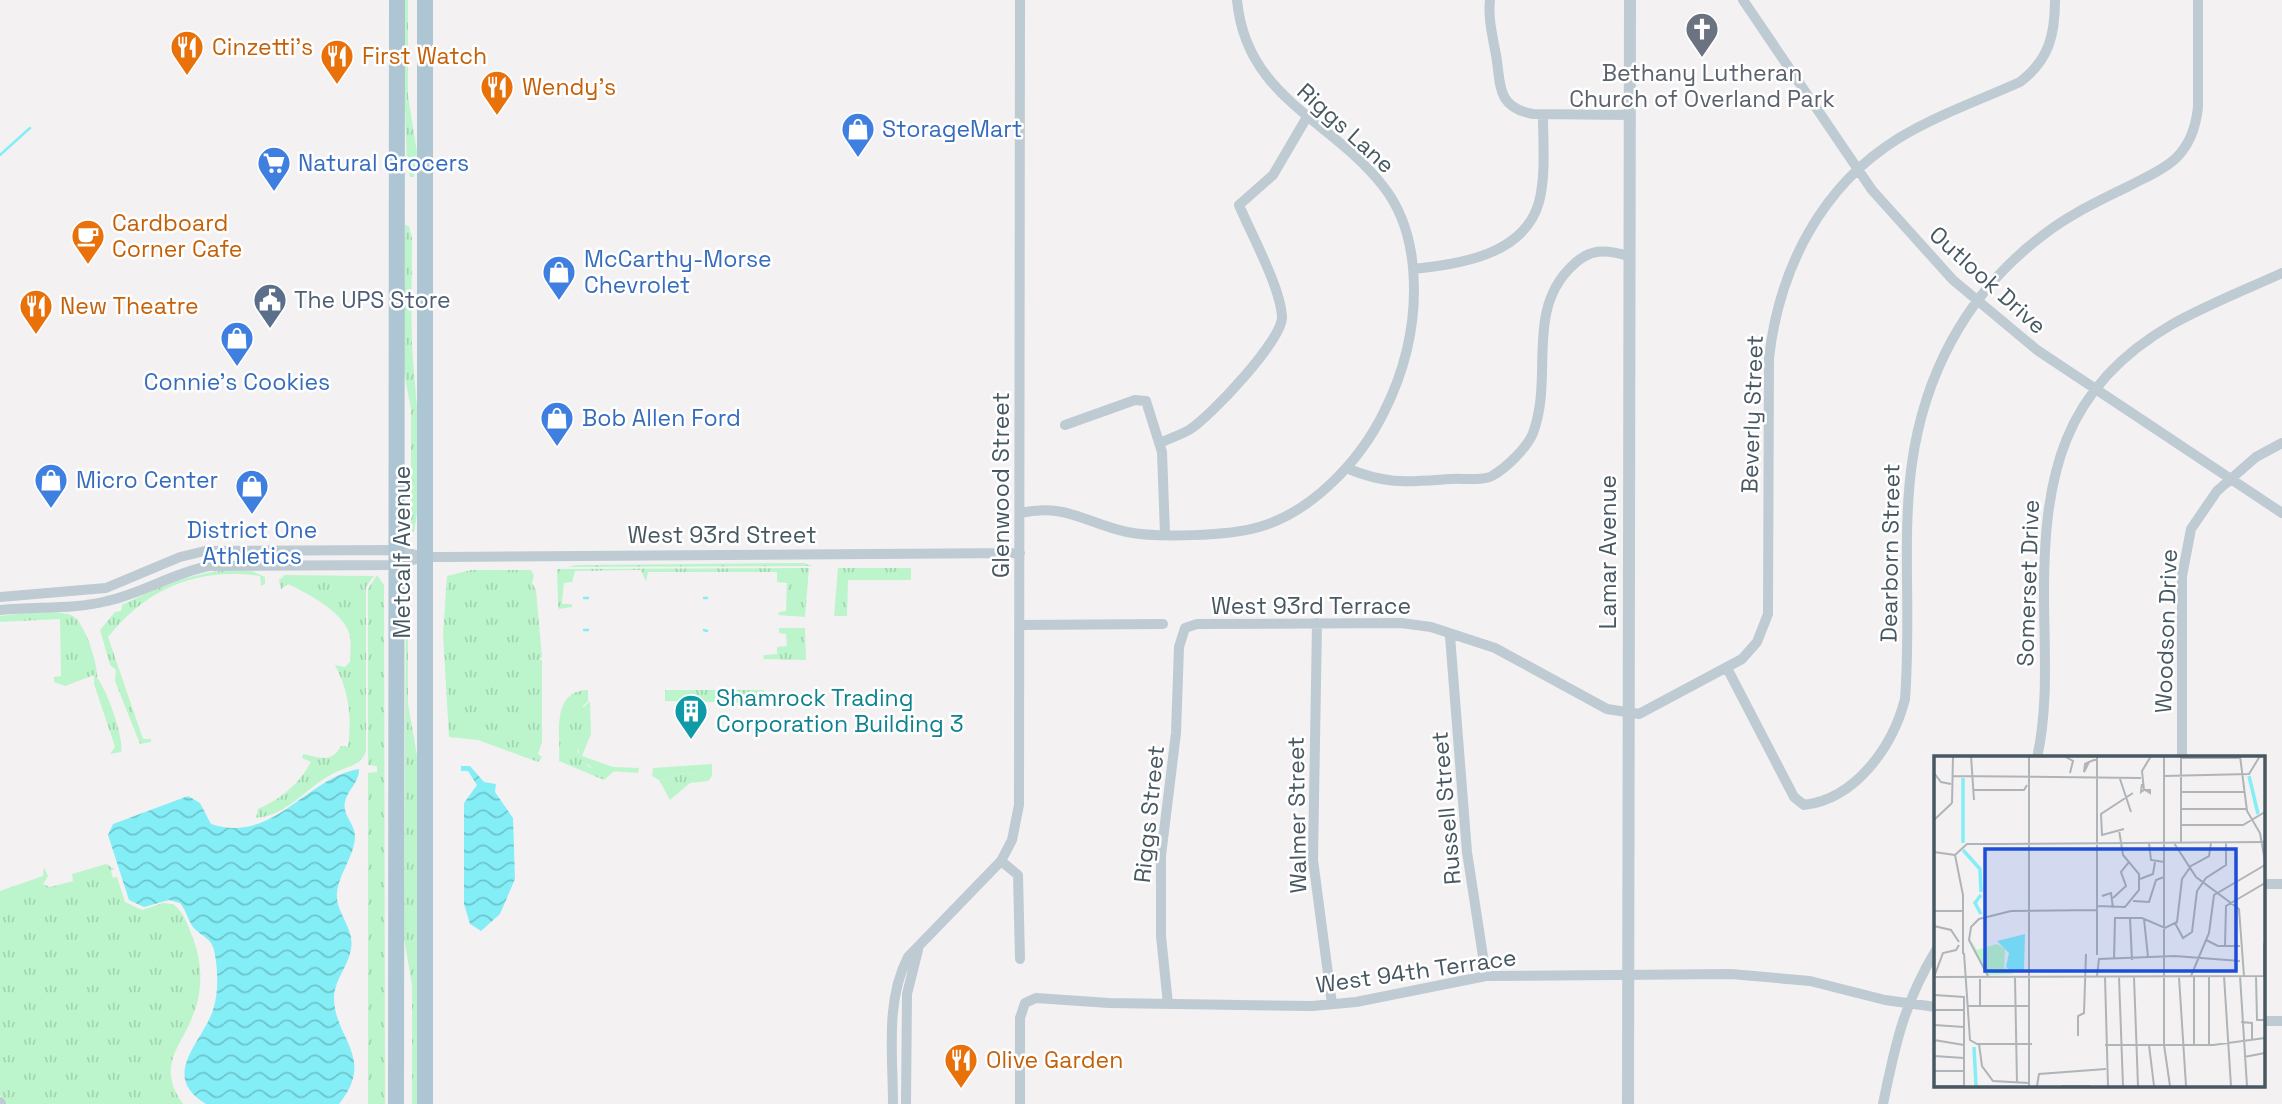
<svg xmlns="http://www.w3.org/2000/svg" width="2282" height="1104" font-family="'Space Grotesk',sans-serif">
<style>
.grass{fill:url(#grass-tufts)}
.garden{fill:#bcf5cb}
.water{fill:url(#water-waves)}
.lines{fill:none;stroke-linecap:round;stroke-linejoin:round}
.stream{stroke:#84eef7;stroke-width:2.5}
.minor{stroke:#becbd3;stroke-width:10}
.tertiary{stroke:#becbd3;stroke-width:12}
.primary{stroke:#aec5d3;stroke-width:16}
.labels{text-anchor:middle;dominant-baseline:central;stroke-width:5;stroke-linejoin:round;paint-order:stroke}
.food-label{font-size:23px;fill:#c56008;stroke:#fff;text-anchor:start}
.worship-label{font-size:23px;fill:#5b616d;stroke:#fff}
.street-label{font-size:23px;fill:#475862;stroke:#fff}
.shop-label{font-size:23px;fill:#366cbe;stroke:#fff;text-anchor:start}
.service-label{font-size:23px;fill:#4e5e75;stroke:#fff;text-anchor:start}
.culture-label{font-size:23px;fill:#0d838f;stroke:#fff;text-anchor:start}
.inset-river{fill:none;stroke:#84eef7;stroke-width:3.5}
.inset-road{fill:none;stroke:#afb4b8;stroke-width:2}
.view{fill:#1d4ed8;fill-opacity:0.15;stroke:#1d4ed8;stroke-width:3.5}
.inset-edge{fill:none;stroke:#475862;stroke-width:3.5}
</style>
<defs>
<pattern id="grass-tufts" width="24" height="20" patternUnits="userSpaceOnUse" patternTransform="scale(1.75)"><rect width="24" height="20" fill="#bcf5cb"/><path d="M3 7l-1-3M5 7V3M7 7l1-3M15 17l-1-3M17 17v-4M19 17l1-3" fill="none" stroke="#a3d4b1"/></pattern>
<pattern id="water-waves" width="16" height="10" patternUnits="userSpaceOnUse" patternTransform="scale(1.75)"><rect width="16" height="10" fill="#84eef7"/><path d="M0 5q4-4 8 0t8 0" fill="none" stroke="#6ec4cb"/></pattern>
</defs>
<rect width="100%" height="100%" fill="#f4f1f2"/>
<path class="grass" d="M401 0H408V96L417 152 414 177H410L407 165Z
M405 225 409 226 412 238C412 274 411 310 412 345 416 406 426 471 414 532H411V409L403 368Z
M804 563 813 566 568 567 577 565Z
M809 568 805 617 778 615 779 612 786 611 787 583 777 582V572H648L646 582 641 570 575 571 572 582 564 583 562 601V604H572V607L559 609 558 605 557 569Z
M838 568H911V580H848L847 616H834Z
M471 570H531L534 575 532 583 536 590 542 657 539 660H542V742L538 754 542 757 538 762 478 740 449 737 443 634 447 576Z
M219 571H252L265 577V584L261 586 260 576C198 567 147 588 108 637L143 739H151V742L140 744 115 681 116 670 110 665 100 630 115 612 121 611 122 605C154 589 183 576 219 571Z
M285 575 374 576 366 587V750C363 763 353 765 341 770 311 781 289 816 256 818L258 809C281 799 299 784 311 762L302 758 303 754C319 757 331 764 341 746L348 747C352 718 349 691 335 665L345 667 350 662C350 653 352 642 349 633 342 611 308 594 288 584L281 589 279 580Z
M377 575 384 585 385 1104H368V773L377 772V766L368 765V589Z
M406 584H408V704L418 761V1104H412V985L404 938Z
M32 612C44 613 60 611 71 615 84 619 99 667 97 678 106 687 125 740 121 752L110 754 115 747 94 684V675L65 686 54 682V677L61 676 60 619 0 622V616Z
M779 628H805L806 660 763 659 764 655 777 654V647L787 646 786 634 779 633Z
M588 690V701L583 706 586 730 577 752 589 767 614 771 604 780 559 761C561 735 550 691 588 690Z
M665 690H764V703L665 701Z
M685 773 700 775 708 781 690 783 670 800 659 780Z
M106 864 114 869 111 871 113 878 117 877 125 902 142 910 163 903 173 904C183 911 188 925 192 936 202 959 203 987 195 1010 182 1048 155 1064 183 1104H5L0 1095V891L43 876 44 867 48 876 43 884 50 887 73 881 72 874Z"/>
<path class="garden" d="M590 701 591 734 582 756 613 767 639 768 638 773 595 770 578 757 579 744 586 729 581 710Z
M712 764V776L708 781 700 775 685 773 659 780 652 776 653 768Z"/>
<path class="water" d="M461 766H470L484 782 496 784 495 792 513 818 515 879 500 914 481 931 470 924 464 904V803L477 785 468 771H461Z
M359 769C359 783 348 789 345 802 342 815 355 823 355 837 354 857 339 873 337 893 335 912 355 928 351 949 348 967 334 980 334 999 335 1039 376 1058 339 1104H206C159 1076 202 1043 213 1010 219 992 218 969 214 950 211 937 200 936 193 927 188 920 186 910 180 903L169 900 144 907 129 900 108 835 113 824 188 796 200 803 211 824C273 845 307 777 359 769Z"/>
<g class="lines">
<path class="stream" d="M0 155 30 128
M584 598H588
M704 598H707
M584 630H588
M704 630 707 631"/>
<path class="minor" d="M1490 0C1488 17 1492 33 1495 50 1502 80 1493 107 1533 114L1629 115
M1743 0 1872 190 1953 280 2037 350 2282 513
M1413 269C1458 264 1524 256 1539 202 1546 176 1543 142 1543 115
M1065 425 1135 400 1146 401 1162 452 1165 534
M1159 443C1169 439 1180 435 1189 430 1209 418 1284 339 1282 316 1280 286 1251 234 1239 205L1273 175 1307 117
M1346 468C1388 485 1406 482 1450 479 1462 478 1483 481 1492 476 1506 468 1527 448 1533 433 1554 377 1525 312 1571 267 1589 248 1605 249 1629 256
M1020 513C1067 503 1085 523 1127 532 1156 538 1230 536 1259 527 1312 512 1360 461 1384 412 1403 374 1414 333 1414 290 1414 254 1406 215 1383 186 1331 119 1246 98 1237 0
M0 597 106 588 180 557 205 551 395 550 425 557H445L1020 553
M0 610C36 606 72 610 107 601 143 593 173 573 209 566L395 565 424 557
M1317 623 1313 860 1332 1004
M1020 625 1163 624
M1450 636 1467 852 1486 976
M1727 668 1794 797 1804 805C1856 799 1893 746 1905 699 1915 570 1886 461 1952 340 1974 300 2005 264 2042 236 2068 215 2099 201 2129 186 2144 178 2162 171 2175 159 2190 145 2196 127 2198 107V0
M2037 758C2049 704 2044 648 2044 593 2044 477 2062 388 2171 325 2206 305 2245 290 2282 273
M2182 758V576L2191 529 2217 491 2256 457 2282 443
M1001 861 1018 875 1020 959
M2263 884H2282
M1168 1004 1161 936V856L1176 733 1179 647 1185 628 1197 624 1401 623 1431 627 1495 648 1607 709 1639 714 1742 659 1757 642 1768 614 1769 358C1779 269 1821 186 1899 138 1937 115 1980 100 2020 82 2049 60 2055 35 2055 0
M2263 1021H2282
M0 1102 1 1104
M893 1104C893 1056 885 1001 908 957L1001 861 1012 840 1019 805 1020 0
M906 1104 907 994 918 950
M1020 1104V1018L1025 1003 1036 998 1109 1003 1312 1006 1356 1002 1486 976 1731 974 1810 981 1885 1000 1936 1007
M1883 1104C1895 1045 1904 1003 1936 950"/>
<path class="tertiary" d="M1628 1104 1630 0"/>
<path class="primary" d="M425 0V1104
M396 1104 397 0"/>
</g>
<defs>
<symbol id="church-pin" viewBox="-11 -11 22 30"><path d="M0 17L-7.5 6A9.5 9.5 0 1 1 7.5 6Z" fill="#6b7280" stroke="#fff"/><path d="M-1.2-6h2.4v3.5h3.3v2.4h-3.3V6h-2.4V-.1h-3.3v-2.4h3.3Z" fill="#fff"/></symbol>
<symbol id="restaurant-pin" viewBox="-11 -11 22 30"><path d="M0 17L-7.5 6A9.5 9.5 0 1 1 7.5 6Z" fill="#e8710a" stroke="#fff"/><path d="M-5-6h1v4h1v-4h1v4h1v-4h1v5L-1.5 .5V6h-2V.5L-5-1ZM5-6V6H3V1.5H1.5Q1.5-4 5-6Z" fill="#fff"/></symbol>
<symbol id="shop-pin" viewBox="-11 -11 22 30"><path d="M0 17L-7.5 6A9.5 9.5 0 1 1 7.5 6Z" fill="#3f7fe0" stroke="#fff"/><path d="M-5-2.5h2.3a2.7 3.5 0 0 1 5.4 0H5L5.5 6h-11ZM-1.5-2.5h3a1.5 2.3 0 0 0-3 0Z" fill="#fff"/></symbol>
<symbol id="supermarket-pin" viewBox="-11 -11 22 30"><path d="M0 17L-7.5 6A9.5 9.5 0 1 1 7.5 6Z" fill="#3f7fe0" stroke="#fff"/><path d="M-6-5.5h2.5l.6 2H6L4.5 2H-2.5L-4.4-4H-6ZM-1.5 3.2a1.3 1.3 0 1 0 .1 0ZM3 3.2a1.3 1.3 0 1 0 .1 0Z" fill="#fff"/></symbol>
<symbol id="cafe-pin" viewBox="-11 -11 22 30"><path d="M0 17L-7.5 6A9.5 9.5 0 1 1 7.5 6Z" fill="#e8710a" stroke="#fff"/><path d="M-5.5-4.5H6V0H3Q3 3.5 0 3.5H-2.5Q-5.5 3.5-5.5 0ZM3-3.2v2h1.7v-2ZM-6 4.5H4V6H-6Z" fill="#fff"/></symbol>
<symbol id="civic-pin" viewBox="-11 -11 22 30"><path d="M0 17L-7.5 6A9.5 9.5 0 1 1 7.5 6Z" fill="#5c6f8a" stroke="#fff"/><path d="M-.6-6.5H3V-4.5H.6V-3L4-1V1h2V6H-6V1h2V-1L-.6-3ZM-1.2 2.5V6h2.4V2.5Z" fill="#fff"/></symbol>
<symbol id="building-pin" viewBox="-11 -11 22 30"><path d="M0 17L-7.5 6A9.5 9.5 0 1 1 7.5 6Z" fill="#0f9aa8" stroke="#fff"/><path d="M-4-6H4V6H1V3H-1V6H-4ZM-2.5-4.3h1.7v1.8h-1.7ZM.8-4.3h1.7v1.8H.8ZM-2.5-1h1.7V.8h-1.7ZM.8-1h1.7V.8H.8Z" fill="#fff"/></symbol>
</defs>
<g fill-rule="evenodd">
<use href="#church-pin" x="1683" y="10" width="38" height="52"/>
<use href="#restaurant-pin" x="168" y="28" width="38" height="52"/>
<use href="#restaurant-pin" x="318" y="37" width="38" height="52"/>
<use href="#restaurant-pin" x="478" y="68" width="38" height="52"/>
<use href="#shop-pin" x="839" y="110" width="38" height="52"/>
<use href="#supermarket-pin" x="255" y="144" width="38" height="52"/>
<use href="#cafe-pin" x="69" y="217" width="38" height="52"/>
<use href="#shop-pin" x="540" y="253" width="38" height="52"/>
<use href="#civic-pin" x="251" y="281" width="38" height="52"/>
<use href="#restaurant-pin" x="17" y="287" width="38" height="52"/>
<use href="#shop-pin" x="218" y="319" width="38" height="52"/>
<use href="#shop-pin" x="538" y="399" width="38" height="52"/>
<use href="#shop-pin" x="32" y="461" width="38" height="52"/>
<use href="#shop-pin" x="233" y="467" width="38" height="52"/>
<use href="#building-pin" x="672" y="692" width="38" height="52"/>
<use href="#restaurant-pin" x="942" y="1041" width="38" height="52"/>
</g>
<g class="labels">
<g class="food-label">
<text x="212" y="47">Cinzetti's</text>
<text x="362" y="56">First Watch</text>
<text x="522" y="87">Wendy's</text>
<text x="112" y="223">Cardboard<tspan x="112" dy="26">Corner Cafe</tspan></text>
<text x="60" y="306">New Theatre</text>
<text x="986" y="1060">Olive Garden</text>
</g>
<g class="worship-label">
<text x="1702" y="73">Bethany Lutheran<tspan x="1702" dy="26">Church of Overland Park</tspan></text>
</g>
<g class="street-label">
<text transform="translate(1346 128) rotate(42)">Riggs Lane</text>
<text transform="translate(1988 280) rotate(42)">Outlook Drive</text>
<text transform="translate(1752 414) rotate(-88)">Beverly Street</text>
<text transform="translate(1001 485) rotate(-90)">Glenwood Street</text>
<text x="722" y="535">West 93rd Street</text>
<text transform="translate(402 552) rotate(-90)">Metcalf Avenue</text>
<text transform="translate(1608 552) rotate(-90)">Lamar Avenue</text>
<text transform="translate(1890 553) rotate(-89)">Dearborn Street</text>
<text transform="translate(2028 583) rotate(-88)">Somerset Drive</text>
<text x="1311" y="606">West 93rd Terrace</text>
<text transform="translate(2166 631) rotate(-88)">Woodson Drive</text>
<text transform="translate(1446 808) rotate(-95)">Russell Street</text>
<text transform="translate(1149 814) rotate(-84)">Riggs Street</text>
<text transform="translate(1297 815) rotate(-91)">Walmer Street</text>
<text transform="translate(1416 971) rotate(-8)">West 94th Terrace</text>
</g>
<g class="shop-label">
<text x="882" y="129">StorageMart</text>
<text x="298" y="163">Natural Grocers</text>
<text x="584" y="259">McCarthy-Morse<tspan x="584" dy="26">Chevrolet</tspan></text>
<text x="237" y="382" text-anchor="middle">Connie's Cookies</text>
<text x="582" y="418">Bob Allen Ford</text>
<text x="76" y="480">Micro Center</text>
<text x="252" y="530" text-anchor="middle">District One<tspan x="252" dy="26">Athletics</tspan></text>
</g>
<g class="service-label">
<text x="294" y="300">The UPS Store</text>
</g>
<g class="culture-label">
<text x="716" y="698">Shamrock Trading<tspan x="716" dy="26">Corporation Building 3</tspan></text>
</g>
</g>
<g transform="translate(1934 756)">
<rect width="331" height="331" fill="#f4f1f2"/>
<path d="M36 182 43 194 63 188 71 193 70 212 80 218 53 219Z" fill="#bcf5cb"/>
<path d="M91 178 90 213 77 216 72 211 75 197 63 185Z" fill="#84eef7"/>
<path class="inset-river" d="M315 20 324 58M29 87V22M29 94 46 113 47 136M47 139 41 147 47 158M40 291 42 330"/>
<path class="inset-road" d="M37 0 40 44M95 0V330M130 0 139 5 136 17M230 0V289L236 330M306 0 313 55 326 77 331 105M247 2H306M155 6 150 16 151 8 155 6 160 4H163M0 17 7 26 17 28M18 20 207 22M230 20 315 18 326 0M186 23 197 56M208 28 207 36 210 34H216V37L211 34M40 34H90L93 29M210 34 208 15 217 0M247 36H310M18 47 19 0M247 53H313M0 64 18 47M247 69H309L331 56M190 73 168 79 167 58 199 37M215 87 217 104 230 106M240 87 262 121 305 153 310 220M247 87V0M64 88 331 86M0 96 21 99M21 99 29 139V198M21 99 33 88H64M206 123 219 118 221 106M168 140 177 137 179 152M179 142 192 130 187 116 195 106M199 145 215 146 222 124 230 121M163 150 191 151 205 134V118L189 99 185 74M0 155H30M196 162 198 204M210 163 214 201M241 167 249 182 258 176 263 135 272 122 292 109V87M0 170 17 174 25 186M272 184 284 190H306M330 187V220M291 190 292 150 331 127M30 197 36 284 43 288H98M163 199V0M180 204 181 162H208L231 172 243 166 248 123 257 110 275 100 277 87M54 220 35 184 37 171 45 163 77 155 163 154M163 220 165 203 241 200 306 205M257 220 275 177 280 139 331 109M275 220V289M290 220 297 330M306 220 313 330M322 220 323 264H331M0 221 9 197 22 194 25 189M0 221 331 220M171 221 174 330M185 221 189 330M200 221 204 330M245 221 252 330M260 221V289M81 222 83 327M46 223V250M0 239 30 241V330M33 250H95M0 254H30M307 266 318 267V284M0 269 30 271M144 280V260L150 257 152 198M0 284 30 289M45 288 48 310 59 325 95 327M171 289H279L331 282M215 289 220 330M0 300 30 302M310 301 331 297M0 315H30M0 330H30M103 330 105 318 172 313M128 330H156"/>
<path class="view" d="M51 93H302V215H51Z"/>
<rect width="331" height="331" class="inset-edge"/>
</g>
</svg>
